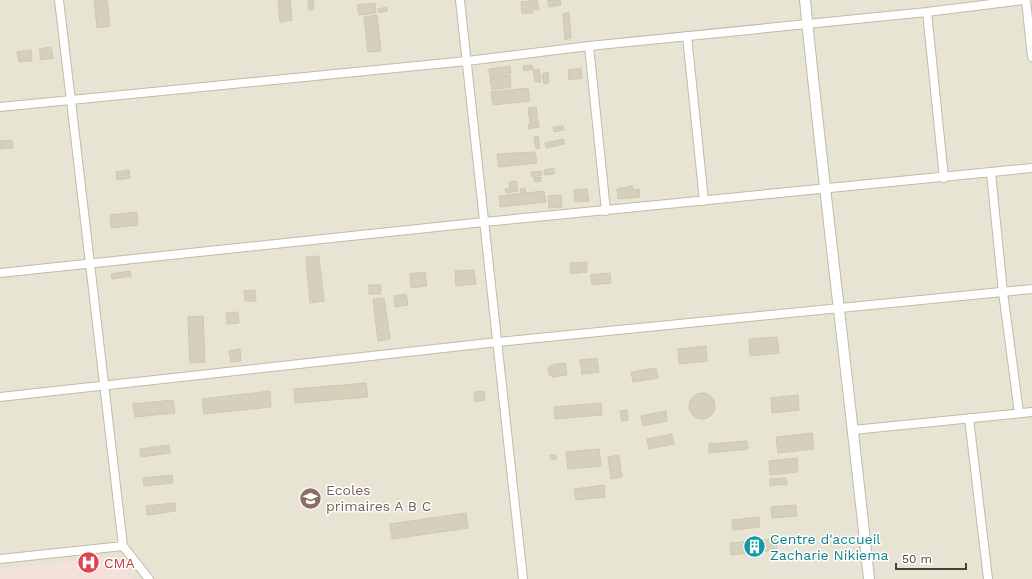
<svg xmlns="http://www.w3.org/2000/svg" width="1032" height="579" font-family="'Work Sans',sans-serif">
<style>
.residential{fill:#e8e4d4}
.medical{fill:#f4e1d9}
.building{fill:#d5cfbb;stroke:#d0c8ae}
.lines{fill:none;stroke-linecap:round;stroke-linejoin:round}
.minor-casing{stroke:#bfbba8;stroke-width:10}
.tertiary-casing{stroke:#bfbba8;stroke-width:12}
.minor{stroke:#fff;stroke-width:8}
.tertiary{stroke:#fff;stroke-width:10}
.labels{text-anchor:middle;dominant-baseline:central;stroke-width:3;stroke-linejoin:round;paint-order:stroke}
.education-label{font-size:14px;fill:#785e54;stroke:#fff;text-anchor:start}
.culture-label{font-size:14px;fill:#0d838f;stroke:#fff;text-anchor:start}
.health-label{font-size:14px;fill:#be3a42;stroke:#fff;text-anchor:start}
</style>
<rect width="100%" height="100%" fill="#f3f1e6"/>
<path class="residential" d="M0 0H1032V579H0Z"/>
<path class="medical" d="M114 557 131 579H0V569Z"/>
<path class="building" d="M94 0H107L110 26 97 28Z
M278 0H290L292 20 280 22Z
M308 0H313L314 9 309 10Z
M537 0 539 10 533 9 532 13H522L521 2Z
M548 0H560L561 5 549 7Z
M375 3 376 13 359 15 357 5Z
M387 7V11L379 13 378 9Z
M569 12 571 38 565 40 563 14Z
M377 15 381 51 368 52 364 17Z
M51 47 53 58 41 60 39 49Z
M31 50 32 61 19 62 17 52Z
M532 65 533 69 524 71 523 66Z
M510 66 511 73 490 77 489 69Z
M581 68 582 78 569 80 568 70Z
M539 69 541 82H535L533 70Z
M548 72 549 83 544 84 542 74Z
M510 75 511 87 492 90 490 78Z
M528 88 530 101 493 105 491 92Z
M536 107 538 122 530 123 528 108Z
M539 123V127L529 129 528 125Z
M563 126 564 130 554 132 553 127Z
M538 136 540 148 536 149 534 137Z
M564 139V144L546 148 545 143Z
M12 140 13 148 0 149V141Z
M535 152 537 163 499 167 497 154Z
M554 168V174L544 175V170Z
M129 170 130 178 117 180 116 172Z
M541 171 542 175 532 177 531 172Z
M541 177V181L535 182 534 178Z
M516 181 518 191 506 193 505 189 510 188 509 182Z
M633 186V190L639 189 640 197 618 199 617 189Z
M525 188 526 192 521 193 520 189Z
M587 189 589 201 575 202 574 190Z
M544 191 546 202 500 207 499 196Z
M561 195 562 207 549 208 548 196Z
M137 212 138 225 111 228 110 215Z
M319 256 324 301 310 303 306 257Z
M587 262V272L571 274 570 263Z
M474 270 476 284 456 286 455 271Z
M130 271 131 276 112 279 111 274Z
M425 272 427 286 411 288 410 274Z
M610 273 611 283 592 285 591 275Z
M369 285H381V294H369Z
M255 290 256 301H245L244 291Z
M406 294 408 305 395 307 394 296Z
M384 298 390 339 378 341 373 299Z
M238 312 239 323 227 324 226 313Z
M203 316 205 362 190 363 188 317Z
M777 337 779 353 750 356 749 339Z
M706 346 707 361 679 364 678 349Z
M240 349 241 361 231 362 229 351Z
M597 358 599 372 582 374 580 360Z
M565 363 567 375 552 377 549 374 548 368 551 365Z
M656 368 658 378 633 382 631 372Z
M366 383 368 397 295 403 294 389Z
M270 391 271 407 204 414 202 399Z
M484 391 485 400 475 402 474 392Z
M689 406a13 13 0 1 1 26 0a13 13 0 1 1-26 0Z
M798 395 799 410 772 413 771 398Z
M173 400 175 413 135 417 133 404Z
M601 403 602 415 555 419 554 407Z
M627 410 628 420 622 421 620 411Z
M666 411 667 421 643 426 641 416Z
M812 433 814 449 778 453 776 437Z
M672 434 674 444 649 449 647 439Z
M747 441 748 449 709 453V444Z
M169 445 170 453 141 457 140 449Z
M599 449 601 466 568 469 566 452Z
M550 455H556V459H551Z
M619 455 622 477 611 479 608 457Z
M797 458 798 472 770 475 769 461Z
M172 475 173 483 144 486 143 478Z
M786 478 787 484 770 486V479Z
M604 485 605 497 576 500 574 489Z
M175 503 176 511 147 515 146 506Z
M796 505 797 516 772 518 771 507Z
M466 513 468 528 392 539 390 524Z
M759 517 760 527 733 530 732 520Z
M776 539 777 550 731 555 730 543Z"/>
<g class="lines">
<defs>
<path id="minor" d="M59 0 71 101 123 546 149 579
M460 0 523 579
M1026 0 1032 57
M927 12 944 178
M687 36 704 201
M589 46 606 211
M0 107 467 61 589 46 927 12 1023 0
M991 173 1003 292 1019 413
M0 273 484 222 1032 168
M0 397 498 342 1032 289
M969 418 988 579
M853 430 1032 412
M0 559 123 546"/>
<path id="tertiary" d="M805 0C824 193 849 386 869 579"/>
</defs>
<use href="#minor" class="minor-casing"/>
<use href="#tertiary" class="tertiary-casing"/>
<use href="#minor" class="minor"/>
<use href="#tertiary" class="tertiary"/>
</g>
<defs>
<symbol id="school-disc" viewBox="-11 -11 22 22"><circle r="9.5" fill="#8d6e63" stroke="#fff"/><path d="M0-5L7-2L0 1L-7-2ZM-4 1L0 2.5L4 1V4Q0 6-4 4Z" fill="#fff"/></symbol>
<symbol id="building-disc" viewBox="-11 -11 22 22"><circle r="9.5" fill="#0f9aa8" stroke="#fff"/><path d="M-4-6H4V6H1V3H-1V6H-4ZM-2.5-4.3h1.7v1.8h-1.7ZM.8-4.3h1.7v1.8H.8ZM-2.5-1h1.7V.8h-1.7ZM.8-1h1.7V.8H.8Z" fill="#fff"/></symbol>
<symbol id="hospital-disc" viewBox="-11 -11 22 22"><circle r="9.5" fill="#e0444e" stroke="#fff"/><path d="M-5-5h3v3.5h4V-5h3V5h-3V1.5h-4V5h-3Z" fill="#fff"/></symbol>
</defs>
<g fill-rule="evenodd">
<use href="#school-disc" x="298" y="486" width="25" height="25"/>
<use href="#building-disc" x="742" y="534" width="25" height="25"/>
<use href="#hospital-disc" x="76" y="550" width="25" height="25"/>
</g>
<g class="labels">
<g class="education-label">
<text x="326" y="490">Ecoles<tspan x="326" dy="16">primaires A B C</tspan></text>
</g>
<g class="culture-label">
<text x="770" y="539">Centre d'accueil<tspan x="770" dy="16">Zacharie Nikiema</tspan></text>
</g>
<g class="health-label">
<text x="104" y="563">CMA</text>
</g>
</g>
<path d="M896 563v6h70v-6" fill="none" stroke="#464235" stroke-width="2"/>
<text x="902" y="563" font-size="12" fill="#464235" stroke="#ffffff" stroke-width="3" paint-order="stroke">50 m</text>
</svg>
